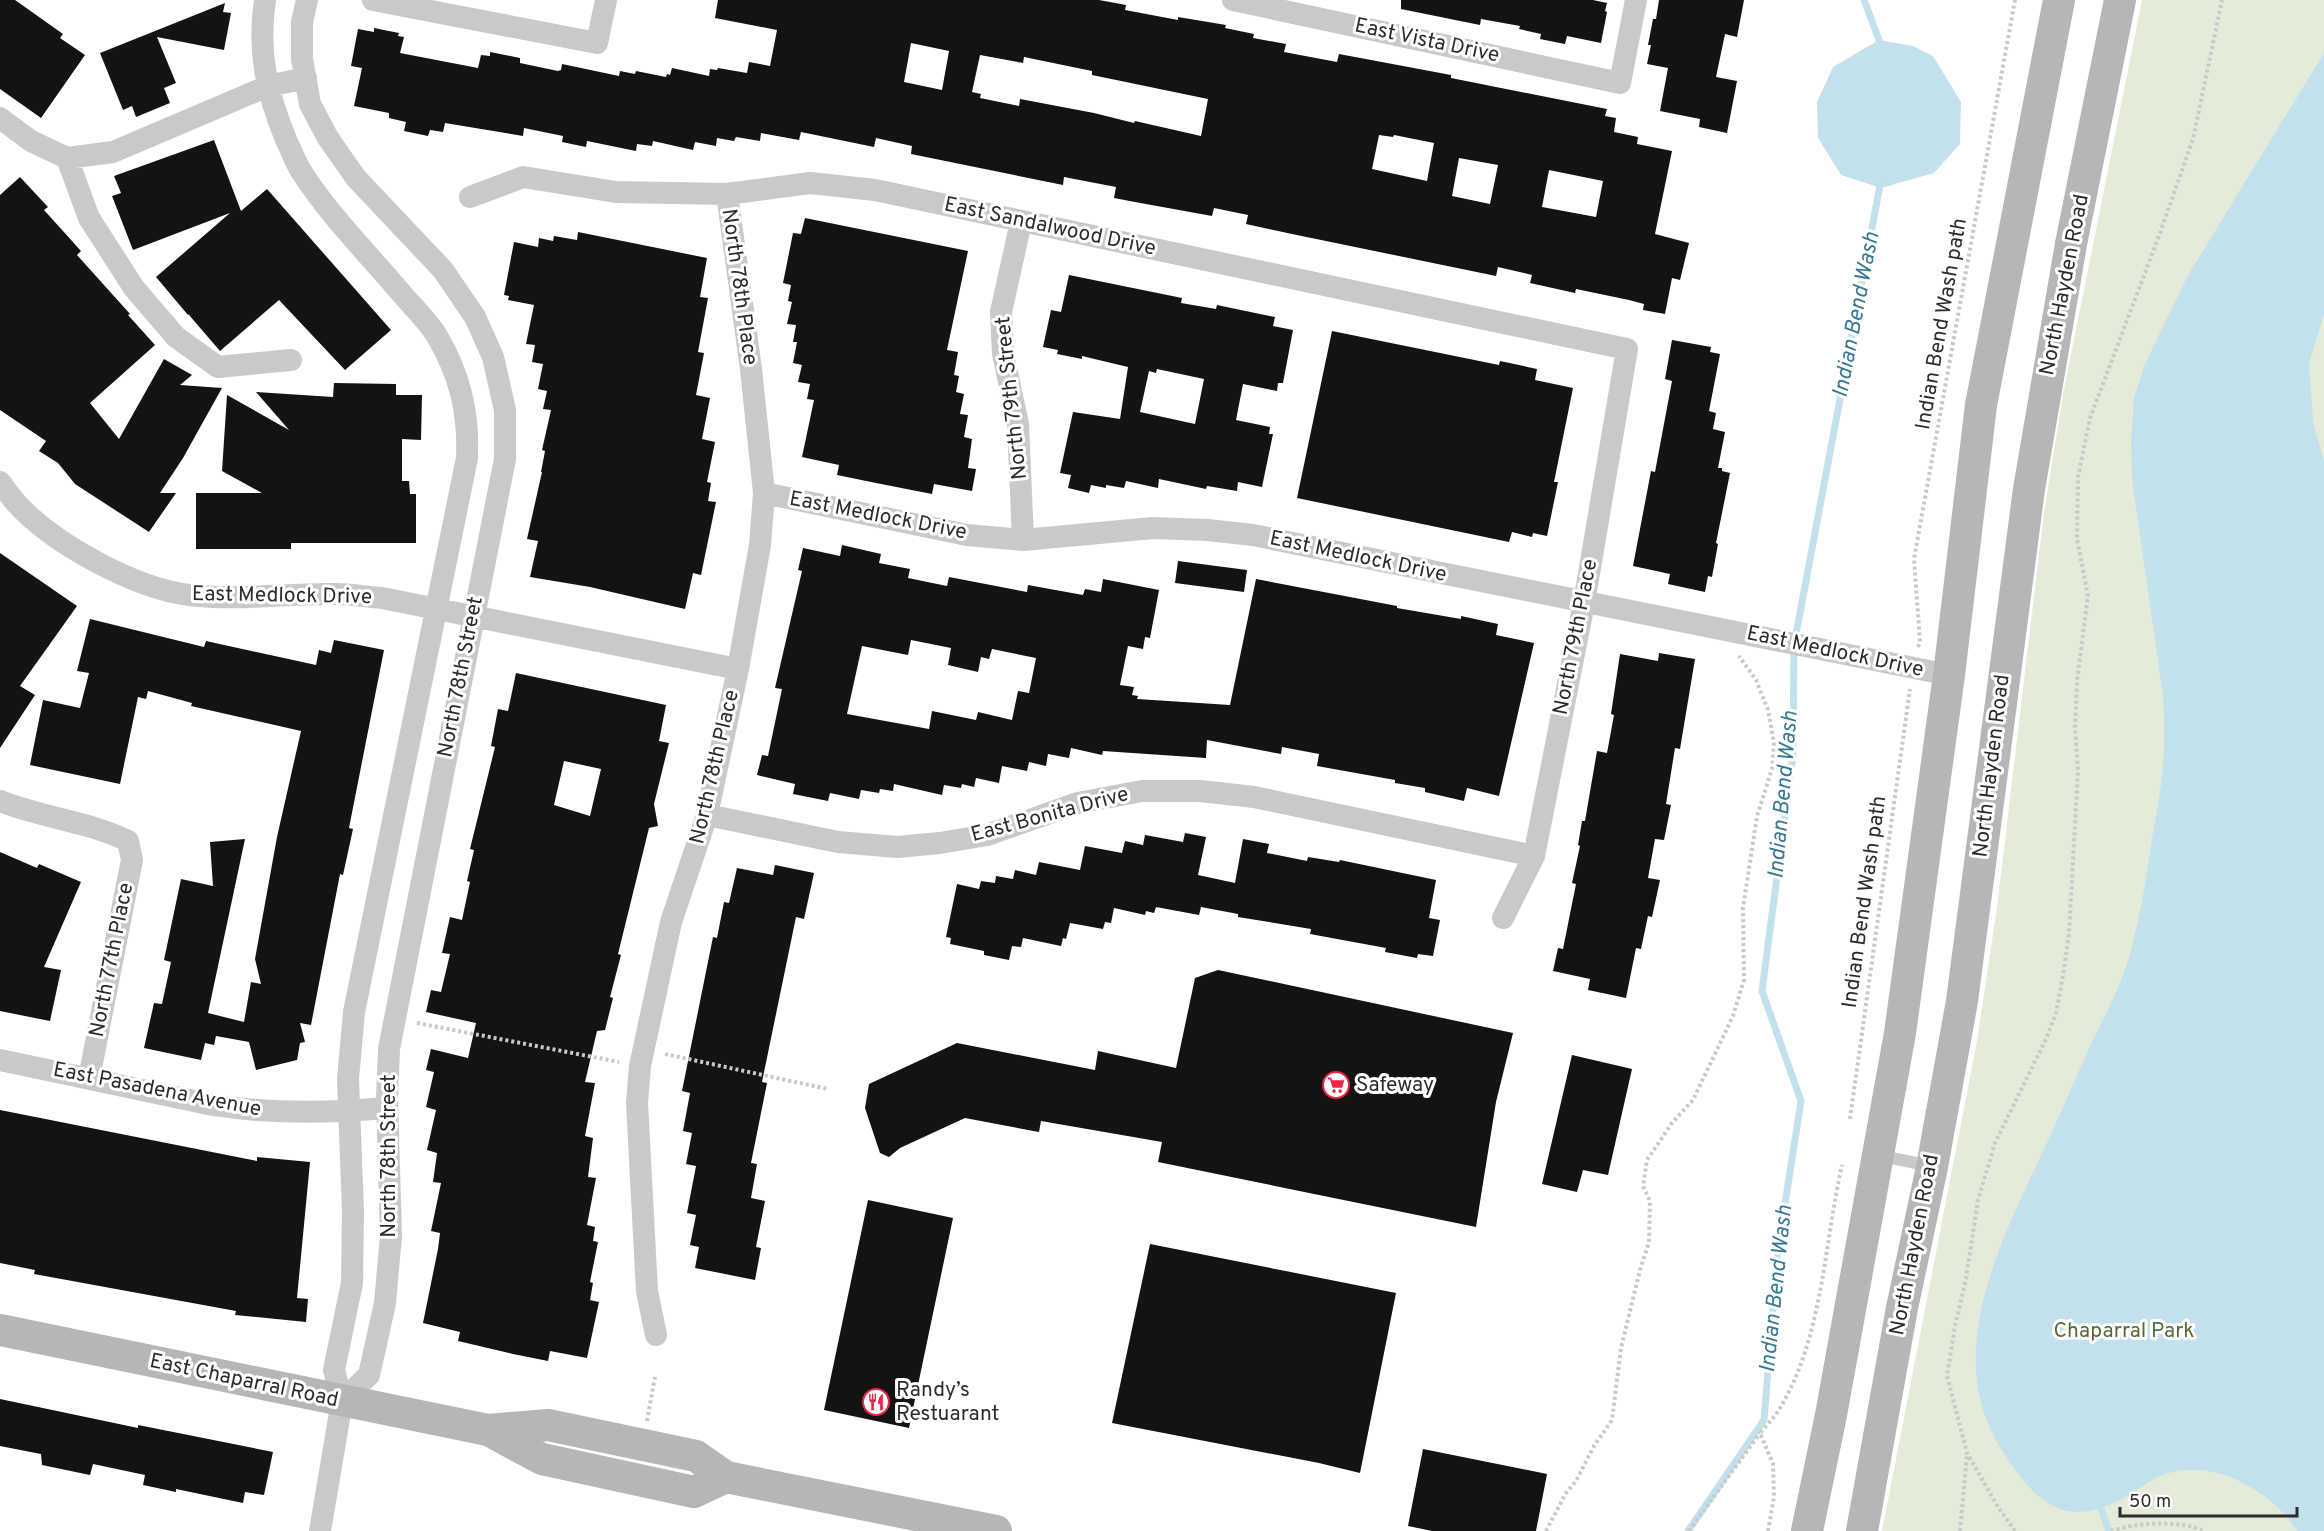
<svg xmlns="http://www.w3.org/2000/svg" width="2324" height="1531" font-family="Overpass,sans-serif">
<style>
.green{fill:#e5ebd9}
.water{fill:#c3e1ec}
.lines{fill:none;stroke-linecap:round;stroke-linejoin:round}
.stream{stroke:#c3e1ec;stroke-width:7}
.building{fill:#131313;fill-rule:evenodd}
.path{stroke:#c9c9c9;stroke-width:4;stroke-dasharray:3 3;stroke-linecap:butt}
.service{stroke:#c9c9c9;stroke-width:12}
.minor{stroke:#c9c9c9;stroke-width:22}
.secondary{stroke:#b6b6b6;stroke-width:32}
.labels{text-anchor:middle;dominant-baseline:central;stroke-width:6;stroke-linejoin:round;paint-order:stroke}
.street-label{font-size:21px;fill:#2c2c2c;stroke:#fff}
.poi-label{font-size:21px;fill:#2c2c2c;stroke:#fff;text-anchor:start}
.park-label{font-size:21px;fill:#556a38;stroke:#fff}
.water-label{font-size:22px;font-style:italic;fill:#377892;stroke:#fff}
</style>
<rect width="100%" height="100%" fill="#fff"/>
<path class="green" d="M2142 0H2324V1531H1882L1977 1041 1997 907 2044 512 2063 394Z"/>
<path class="water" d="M1879 40 1913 46 1933 56 1961 102 1960 144 1934 173 1881 188 1841 175 1818 138 1817 102 1833 67Z
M2324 53V314L2309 364 2313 422 2324 461V1531H2297C2271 1489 2207 1454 2158 1477 2144 1484 2132 1494 2118 1501 2059 1531 2030 1495 2000 1447 1944 1357 1997 1249 2037 1164 2055 1127 2070 1090 2087 1053 2100 1023 2117 995 2127 964 2139 925 2145 885 2151 845 2155 819 2161 792 2163 765 2165 742 2164 719 2163 696L2132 480 2131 440 2134 397 2145 364 2187 277Z"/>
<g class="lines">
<path class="stream" d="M1864 0 1879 40V49
M2101 1509 2109 1531
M1688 1531 1764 1420 1778 1249 1801 1101 1762 991 1793 755 1794 645 1881 180"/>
</g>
<path class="building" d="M0 0H15L63 34 60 38 85 55 41 118 0 89Z
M718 0H1099L1126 5 1125 10 1178 20V17L1226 25 1225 28 1254 34 1253 38 1286 44 1284 52 1337 62 1339 54 1451 75V78L1607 109 1605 116 1616 118 1614 132 1638 137 1637 144 1672 151 1655 234 1689 243 1680 280 1672 278 1665 314 1643 310 1644 304 1629 300 1576 289 1575 293 1530 283 1532 275 1498 267 1496 276 1292 234 1246 224 1248 215 1214 208 1212 216 1135 202 1114 198 1116 187 1064 177 1063 185 911 154 912 146 876 138 874 147 801 132 799 140 761 133 760 141 736 137 734 141 717 138 716 146 695 142 693 150 653 141 652 146 637 144 636 151 587 141 586 147 562 142 563 136 524 128 523 136 445 123 443 132 430 130 428 136 404 131 406 122 389 118V113L354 106 362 68 351 66 358 29 374 32V28L399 33 398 36 404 37 400 53 478 68 481 55 490 56V52L520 58V63L558 71 561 70 562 64 619 76 620 71 635 74 636 71 666 77 667 74 670 75 672 68 709 76 710 69 717 70 718 68 747 73 749 62 770 66 777 30 715 18ZM911 43 949 51 942 90 904 82ZM980 55 1023 63 1024 57 1092 71V75L1208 99 1201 136 1135 121 1134 123 1094 113 1020 99 1019 106 980 98 981 94 972 92ZM1379 135 1393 137 1394 135 1434 143 1427 181 1372 169ZM1459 158 1498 165 1490 204 1452 196ZM1549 170 1603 181 1596 217 1542 207Z
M1401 0H1593L1607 3 1605 11 1607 12 1601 43 1567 36 1565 44 1540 39 1541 34 1519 29 1520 26 1481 19 1480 25 1401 9Z
M1659 0H1744L1737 37 1725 34 1716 77 1737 81 1727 133 1699 127 1700 119 1660 111 1668 68 1647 64 1651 45H1648L1653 19H1656Z
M225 3 223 12 231 13 224 50 157 37 176 83 164 88 170 103 136 117 132 106 123 110 100 53Z
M214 140 241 211 267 189 391 330 345 370 279 300 220 351 189 315 190 314 188 315 156 277 230 213 133 250 112 196 121 193 114 176Z
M20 177 48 207 44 210 81 251 77 255 130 314 128 315 155 345 90 403 119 439 164 359 192 375 180 385 222 388 183 458 160 493H176L149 532 75 484 58 463 39 451 46 441 0 410V195Z
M805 218 968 251 947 350 958 352 954 375 959 376 956 392 964 394 960 414 968 415 964 437 972 439 968 468 976 469 972 491 934 484 932 494 876 483 837 475 839 465 802 457 814 400 807 399 810 384 798 382 802 365 793 363 797 342H793L796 325 787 324 792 302 788 301 791 285 783 283 793 233 801 234Z
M578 232 707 258 700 297 708 298 698 352 704 353 696 395 710 398 702 439 715 442 707 482 711 483 708 501 716 502 701 575 693 573 685 609 590 587 530 577 538 541 527 539 542 472H541L545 451 542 450 551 410 543 409 547 391 538 389 543 364 532 362 535 345 526 344 534 305 508 300 509 296 504 295 514 242 538 247 539 238 553 241 554 236 577 240Z
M1069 275 1182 298 1181 303 1216 309 1217 305 1275 317 1273 326 1293 330 1283 383H1278L1277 391 1243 384 1236 420 1270 427 1269 434H1273L1262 487 1238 482 1237 491 1207 486 1206 489 1159 479 1158 488 1126 481 1124 488 1106 485V488L1091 485 1089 493 1068 488 1071 475 1060 473 1073 412 1120 419 1128 367 1082 356V359L1057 354 1058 350 1043 347 1051 310 1061 312ZM1157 369 1204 379 1195 424 1140 412 1149 371 1156 373Z
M1332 331 1499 365 1500 361 1537 369 1535 380 1573 388 1554 482H1558L1547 536 1533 533 1532 537 1512 532 1509 542 1297 498Z
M1672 340 1711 347 1710 352 1720 354 1709 411 1716 413 1713 429 1725 432 1718 468H1722V471L1730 473 1716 543 1718 544 1712 577 1708 576 1705 592 1668 584 1670 574 1633 566 1651 471 1655 472 1672 381 1665 379Z
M334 383 396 384V395H422L421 440 402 439V481H409L410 494H416V543H291V549H196V493H262L222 471 227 395 289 430 256 392 333 397Z
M842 545 881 554 879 563 910 569 908 578 947 586 949 577 1027 592 1028 585 1083 595 1085 589 1101 592 1103 579 1159 590 1150 638 1145 637 1143 649 1128 646 1120 685 1134 687 1132 695 1138 696 1137 699 1230 705 1256 579 1397 606V608L1461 619V616L1498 624 1496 635 1534 643 1499 796 1467 788 1464 801 1425 792V788L1395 783V780L1317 766 1319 754 1282 747 1281 754 1207 740 1206 758 1103 751 1102 755 1071 748 1069 758 1048 754 1046 766 1029 762 1027 771 1002 766 999 783 976 778 974 787 962 784 961 788 944 785 942 795 894 784 893 791 880 789 879 793 861 790 859 799 830 793 828 801 793 794 795 784 757 775 762 755 768 756 782 689 775 688 802 571 798 570 803 548 840 556ZM911 640 951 648 948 665 978 672 981 657 989 659 992 649 1036 658 1029 693 1018 691 1012 720 978 712 976 720 932 711 929 729 847 714 862 646 908 655Z
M0 553 77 606 20 686 35 695 0 748Z
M1178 561 1247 570 1244 592 1175 583Z
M90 619 204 647 206 641 316 665 319 650 331 653 334 640 384 650 349 828 353 829 343 875 340 874 311 1025 300 1023 305 1042 300 1043 297 1060 256 1070 249 1042 216 1036 214 1045 205 1043 201 1060 144 1048 154 1003 162 1004 171 962 164 960 181 879 213 886 210 842 245 839 208 1013 244 1022 251 982 261 984 255 959 277 837 301 731 191 706 192 703 148 691 146 699 138 697 120 784 30 765 43 700 80 708 89 673 77 671Z
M1659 653 1695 659 1680 749 1675 748 1666 804 1671 805 1664 840 1655 839 1648 878 1660 880 1652 917 1648 916 1641 949 1636 948 1626 998 1588 990 1590 979 1553 971 1558 948 1563 949 1576 884 1572 883 1580 846 1578 845 1582 821H1585L1597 751 1607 753 1614 715 1611 714 1620 654 1658 661Z
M516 673 666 705 659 741 669 743 654 804 658 826 649 828 618 954 621 955 610 997 613 998 605 1030 597 1031 585 1082 595 1083 585 1136 593 1138 588 1177 596 1178 587 1225 595 1227 593 1241 598 1242 590 1282 593 1283 590 1300 599 1302 587 1358 550 1351 548 1361 513 1354 458 1341 460 1332 423 1323 438 1249 440 1233 431 1231 441 1183 433 1182 437 1153 427 1150 436 1110 426 1107 434 1072 426 1070 431 1049 468 1058 476 1023 426 1012 431 990 441 992 450 954 442 953 450 917 462 920 470 882 467 881 474 850 470 849 495 747 491 746 498 709 508 711ZM564 761 601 769 590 816 554 805Z
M1185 833 1206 837 1198 875 1235 883 1243 839 1269 844 1267 853 1307 861 1308 857 1339 862 1340 860 1436 880 1429 918 1440 920 1433 956 1418 954 1417 958 1385 952 1386 948 1310 934 1311 929 1238 917V914L1201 907 1199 915 1156 907 1154 913 1146 911 1145 915 1114 908 1111 923 1105 922 1103 929 1070 923 1066 939 1063 938 1061 946 1023 938 1021 947 1012 946 1009 960 984 955V951L950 944 951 938 946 937 957 884 979 889 981 881 995 883 996 876 1013 879 1015 870 1036 875 1039 862 1080 870 1085 846 1122 853 1125 841 1143 845 1145 835 1183 842Z
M0 852 37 868 39 864 81 882 44 967 61 970 50 1021 0 1011Z
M775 865 814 873 804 919 796 917 762 1082 767 1083 751 1163 757 1164 751 1198 765 1201 756 1247 761 1248 755 1280 695 1268 699 1247 690 1245 696 1215 687 1213 696 1166 686 1164 692 1133 683 1131 690 1093 682 1091 713 937 717 938 724 902 729 903 737 868 773 875Z
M1218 970 1513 1033 1496 1102 1476 1227 1158 1162 1162 1142 1041 1121 1039 1132 965 1118 900 1148 889 1157 880 1153 865 1108 869 1084 957 1043 1095 1070 1098 1051 1176 1068 1195 978Z
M1572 1055 1632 1069 1608 1175 1583 1170 1577 1192 1542 1184Z
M0 1110 257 1161V1157L310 1162 297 1298 308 1299 306 1322 235 1315 236 1311 34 1274 35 1270 0 1263Z
M868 1200 953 1218 909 1428 824 1410Z
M1150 1244 1396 1293 1360 1473 1319 1463 1112 1423Z
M0 1399 138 1428V1425L273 1452 264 1495 245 1492 243 1503 176 1489V1492L143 1485 145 1475 93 1464 90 1475 42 1465 41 1454 0 1446Z
M1423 1449 1547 1474 1536 1531H1432L1408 1526Z"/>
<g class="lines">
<path class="path" d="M1918 647 1920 642 1914 559 2015 0
M417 1023 619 1062
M665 1054 828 1089
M1850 1119 1910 689
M647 1421 655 1377
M1546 1531 1566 1493 1576 1481 1594 1446 1612 1420 1621 1348 1640 1270 1649 1242 1650 1201 1643 1186 1647 1160 1672 1123 1693 1100 1733 1016 1744 980 1743 908 1757 816 1772 769 1774 743 1768 710 1756 680 1739 656
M1689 1531 1760 1433
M1768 1531 1774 1497 1773 1464 1760 1433C1767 1425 1775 1417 1780 1408 1823 1337 1824 1244 1842 1165
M1960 1531 1967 1454
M2015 1531 1998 1507 1967 1453 1947 1376 1955 1326 1966 1279 1978 1200 1995 1143 2046 1039 2056 1013 2064 970 2069 933 2078 770 2075 728 2077 681 2088 596 2077 539 2078 477 2090 418 2160 233 2193 139 2222 0
M2111 1531C2135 1523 2179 1519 2203 1531"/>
<path class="service" d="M1877 1155 1931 1166"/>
<path class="minor" d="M265 0C257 52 267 94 287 142 292 151 295 162 301 171 329 215 368 254 402 294 413 307 428 321 437 336 460 375 469 413 467 458L354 1012 348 1079 353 1212 352 1283 334 1370 342 1401 320 1531
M307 0 302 22V59L310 104 328 138 356 178 443 270 475 317 493 357 505 410V459L389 1049 387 1098 391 1236 385 1303 369 1375 342 1401
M373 0 597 43 606 0
M1233 0 1620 83 1636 0
M0 118 31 141 67 158 89 218 134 288 176 337 218 367 291 360
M67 158 113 152 268 86 306 78
M470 197 523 177 616 192 727 194 810 183 875 190 1627 349 1584 603 1534 856 1503 918
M1021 222 1001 312 1003 354 1018 424 1023 540
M0 482C5 489 11 497 17 504 54 544 134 588 189 595 238 601 287 593 336 594 351 594 367 597 382 598L738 669
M764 493 967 535 1023 540 1153 528 1207 530 1253 535 1949 675
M0 801C42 818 88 821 128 841L132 860 89 1078
M707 815 838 842 897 847 940 843 987 835 1078 803 1142 791H1200L1254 797 1534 856
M0 1060 213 1105C271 1114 329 1113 387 1108
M656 1335 647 1291 637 1103 640 1066 671 922 707 815 738 669 760 545 764 493 751 369 727 194"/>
<path class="secondary" d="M0 1330 488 1430 548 1425 696 1456 726 1477 996 1531
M488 1430 542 1459 694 1492 726 1477
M1807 1531 1831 1415 1900 1033 1949 675 1981 405 2059 0
M1862 1531 1902 1308 1932 1167 1962 1001 2029 489 2071 244 2120 0"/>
</g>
<defs>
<symbol id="supermarket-ring" viewBox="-11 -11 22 22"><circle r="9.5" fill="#fff" stroke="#ed2549" stroke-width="1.5"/><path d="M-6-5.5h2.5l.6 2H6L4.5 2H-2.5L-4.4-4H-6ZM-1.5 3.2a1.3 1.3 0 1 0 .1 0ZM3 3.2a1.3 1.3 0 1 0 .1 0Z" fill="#ed2549"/></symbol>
<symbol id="restaurant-ring" viewBox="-11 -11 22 22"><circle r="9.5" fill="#fff" stroke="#ed2549" stroke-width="1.5"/><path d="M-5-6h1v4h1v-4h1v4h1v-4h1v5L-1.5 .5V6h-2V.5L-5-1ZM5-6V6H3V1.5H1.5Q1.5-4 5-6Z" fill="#ed2549"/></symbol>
</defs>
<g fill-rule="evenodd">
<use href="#supermarket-ring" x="1321" y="1070" width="30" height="30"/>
<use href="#restaurant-ring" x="861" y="1387" width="30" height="30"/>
</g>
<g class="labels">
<g class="street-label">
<text transform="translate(1427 41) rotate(12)">East Vista Drive</text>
<text transform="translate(1050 227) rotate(12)">East Sandalwood Drive</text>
<text transform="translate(2065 285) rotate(-79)">North Hayden Road</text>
<text transform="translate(739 287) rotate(82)">North 78th Place</text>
<text transform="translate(1942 324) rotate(-80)">Indian Bend Wash path</text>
<text transform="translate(1012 398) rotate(-96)">North 79th Street</text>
<text transform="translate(878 516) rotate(11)">East Medlock Drive</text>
<text transform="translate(1358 557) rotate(12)">East Medlock Drive</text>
<text transform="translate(282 596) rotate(1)">East Medlock Drive</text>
<text transform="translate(1576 637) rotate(-79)">North 79th Place</text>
<text transform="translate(1835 652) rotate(12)">East Medlock Drive</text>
<text transform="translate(461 677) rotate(-79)">North 78th Street</text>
<text transform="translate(1992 766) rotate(-83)">North Hayden Road</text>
<text transform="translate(715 767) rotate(-77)">North 78th Place</text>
<text transform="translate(1050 815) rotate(-15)">East Bonita Drive</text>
<text transform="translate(1865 902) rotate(-82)">Indian Bend Wash path</text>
<text transform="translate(112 960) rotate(-79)">North 77th Place</text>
<text transform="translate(157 1090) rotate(11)">East Pasadena Avenue</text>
<text transform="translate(389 1156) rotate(-90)">North 78th Street</text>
<text transform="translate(1915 1245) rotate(-79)">North Hayden Road</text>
<text transform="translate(244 1381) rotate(12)">East Chaparral Road</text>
</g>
<g class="poi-label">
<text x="1356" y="1085">Safeway</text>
<text x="896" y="1390">Randy’s<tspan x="896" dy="24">Restuarant</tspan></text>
</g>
<g class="park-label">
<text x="2124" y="1331">Chaparral Park</text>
</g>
<g class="water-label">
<text transform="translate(1857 315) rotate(-79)">Indian Bend Wash</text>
<text transform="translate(1784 795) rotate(-85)">Indian Bend Wash</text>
<text transform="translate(1777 1289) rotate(-84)">Indian Bend Wash</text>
</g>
</g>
<path d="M2120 1507v9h177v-9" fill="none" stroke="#2c2c2c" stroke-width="3"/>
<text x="2129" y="1507" font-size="18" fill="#2c2c2c" stroke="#ffffff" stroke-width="4.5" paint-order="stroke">50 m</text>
</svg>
